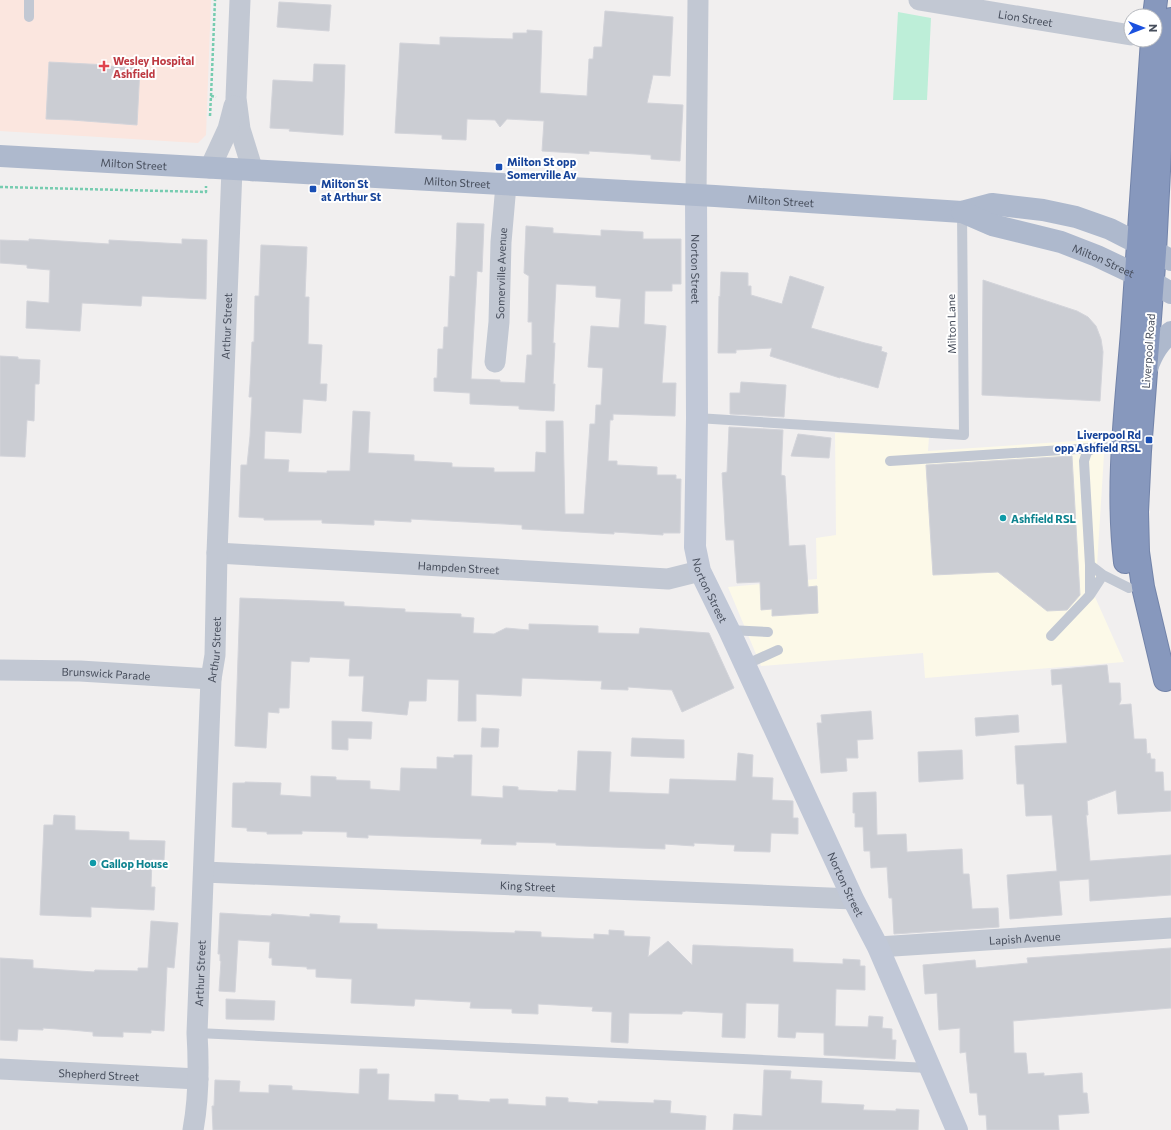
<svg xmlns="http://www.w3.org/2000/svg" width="1171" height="1130" font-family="Commissioner,sans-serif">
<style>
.commercial{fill:#fcf9e8}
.medical{fill:#fbe6df}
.green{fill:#bdeed8}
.building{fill:#cbcdd3;stroke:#d3d4da}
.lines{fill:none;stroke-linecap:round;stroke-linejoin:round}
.highway-casing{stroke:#7283a9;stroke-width:24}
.path{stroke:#76ccb0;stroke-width:2.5;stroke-dasharray:3 2;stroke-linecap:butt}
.lane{stroke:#c2c8d3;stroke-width:10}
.street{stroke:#c2c8d3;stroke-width:21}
.secondary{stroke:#c1c8d7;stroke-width:22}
.primary{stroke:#aeb9cd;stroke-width:22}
.highway{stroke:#8798bd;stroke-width:22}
.health-dot{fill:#e0444e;stroke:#fff;stroke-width:1.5}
.transit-dot{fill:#1a4fb4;stroke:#fff;stroke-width:1.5}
.culture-dot{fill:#0f9aa8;stroke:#fff;stroke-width:1.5}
.labels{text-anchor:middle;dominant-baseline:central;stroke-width:4;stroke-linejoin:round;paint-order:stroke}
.street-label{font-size:11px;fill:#474e5c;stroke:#fff}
.health-label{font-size:11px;font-weight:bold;fill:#be3a42;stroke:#fff;text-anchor:start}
.transit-label{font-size:11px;font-weight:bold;fill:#164399;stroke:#fff;text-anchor:start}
.culture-label{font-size:11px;font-weight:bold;fill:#0d838f;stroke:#fff;text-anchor:start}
</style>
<rect width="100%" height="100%" fill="#f1efef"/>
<path class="commercial" d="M835 433 920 436 929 437 928 451 1105 439 1095 597 1124 662 925 678 923 653 761 666 728 587 817 579 816 538 836 535Z"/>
<path class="medical" d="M0 0H211L206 135 198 143 0 131Z"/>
<path class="green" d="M898 12 931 18 927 100H893Z"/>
<path class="building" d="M279 2 331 5 329 31 277 27Z
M605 11 673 17 670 76 653 75 647 103 683 105 680 161 651 159V155L589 151V154L542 151 544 121 507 119 500 127 495 120 467 119 466 140 442 139V135L395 133 400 43 440 45V37L513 39V33H527V30L542 31 540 93 587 96 589 59H593L594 47H602Z
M49 62 108 65V66L140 68 137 125 72 120 46 119Z
M314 64 345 65 343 135 289 131 290 129 270 128 273 80 313 82Z
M457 223 484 224 482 272 477 271 471 379 500 380V382L525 383 527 355H532V322H528L529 276 524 273 526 226 553 228V233L601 236V230L643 232V239H681V284H672V291H645L644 324 666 326 662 383H676L675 416 613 414V420H610L608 461H617V465L657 467V475H676V479H681L680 533H663V535L614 532V534L522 529V525L411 519V522L374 520V525L322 523V520H264V518L239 517 241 465H247L250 436 252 397H249L250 384 252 342H254L255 296H259L261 245 307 247 305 297H309L308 344 322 345 320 384H327L326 401 303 399 301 433 265 431 264 459 289 460 288 472 327 473V471H350L353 411 370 412 368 453 414 455V461L452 463V467L494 468V472H535L536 452 546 453V421H563L565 514H584L590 424H595L596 405H601L603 368 588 367 591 326 619 328 621 299 596 297V286L556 284 553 343H555L553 384H555L554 411 519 409V406L470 404V393L434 391V378H437L438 349H443L444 327H448L450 276 455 277Z
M29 239 109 244V240L182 244V239L207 240 206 299 142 296 141 306 82 303 80 331 26 328 27 301 49 303 50 270 27 268V265L0 263V240L29 241Z
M721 272 748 273V286H751V295L782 304 790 276 824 287 811 328 865 343 882 347 881 351 887 353 878 388 840 377V378L770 356 772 348 736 350V353H718L719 296 720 297Z
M983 280 1077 311 1088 317 1096 326 1101 339 1103 352 1100 401 982 395Z
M0 356 18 357V359L40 360 39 384H35L34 421 27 420 25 457 0 456Z
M741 382 786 385 784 417 730 414V393H740Z
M729 427 783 430 781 475 785 476 789 546 805 545 808 587 817 586 818 613 772 616V609L761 610 760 582 737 583 734 540H726L725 526 722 473 727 472Z
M798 434 831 438 829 458 791 456Z
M1072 456 1080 595 1067 610 1047 611 998 572 933 575 926 465Z
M240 598 344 602V606L405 609V612L461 614V617L474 618 473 633 494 634 506 628 529 630V624L598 626V633L639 634 640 628 709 633 734 688 682 712 672 690 628 687V690L601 689 602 681 522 678 521 696 476 694V721H458L459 680 427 679 426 701H409L407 715 362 711 364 676H349L350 659 310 657 309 662 291 661 289 708H279V713L268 712 266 748 235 746Z
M1107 665 1109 683H1120L1121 700 1119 705 1131 704 1134 739H1146L1147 754 1150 753 1151 759H1155V772H1163L1164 791H1171V811L1118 814 1116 790 1087 801 1088 815H1086L1090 861 1171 855V895L1090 901 1089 879 1059 881 1062 915 1010 919 1007 875 1057 871 1052 815 1026 816 1024 784H1017L1015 746 1067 743 1062 684 1052 685 1051 670Z
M871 711 873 739 857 740 858 758H846L847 771 821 773 817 723H822L821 715Z
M1018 715 1019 732 976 736 975 718Z
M332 721 372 722 371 739 348 738V750L332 749Z
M482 728 499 729 498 747H481Z
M632 738 684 740V758L631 756Z
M962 750 963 779 919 782 918 752Z
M578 751 611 752 609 792 669 794 670 779 736 781 738 753 753 755 752 777 773 778 772 800 793 801V818H798V834L771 833 770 852 734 851 735 845 694 843V846L665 844V849L556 845V843L516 842V845L481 844 482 839 368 835V838L347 837V832L302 831V834H267V832L247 831V828L232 827 233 783H245V782L281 783 280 795 311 797V776L336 777V780L370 781V789L400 791 401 768 437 769V757L454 758V755H472L471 796 503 798V786L518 787V790L558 792V790L576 791Z
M876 792 877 835 906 834 907 852 962 849 963 874H969L972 909 998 908 999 927 894 934 892 898H889L887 867 871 868 870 851H864L863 827H855V813H853V793Z
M54 815 75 816V830L129 832V840L165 841 164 860 152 859 151 887H155L154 910 91 907V917L40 915 44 825H53Z
M220 913 271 916 272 914 310 917V914L340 916 339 923 377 924V929L515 933V931L541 932V937L594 939V934L609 935V930L624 931V936L650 937 648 957 668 941 692 965 693 945 793 949V962L843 964V959L860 960V966H865V990L836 989 835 1026 868 1027 869 1016 883 1017 882 1028 892 1029V1040H896L895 1059 824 1055V1033L796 1032 795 1038 778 1037 779 1004 746 1003 745 1038 722 1037 723 1013 686 1011 682 1012V1014L629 1013 628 1043 611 1042 612 1012 592 1011 593 1007 538 1004V1014L512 1013V1009L470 1008 471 1002 415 999 414 1006 351 1003 352 979 316 977V969H307V967L272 965V958H269L270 942 238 940 235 992 219 991 221 961H220V954H218Z
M151 921 178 923 174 968 167 967 164 1031 151 1030V1033L123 1032V1037L93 1036V1032L71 1030 43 1028V1030L18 1029 17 1041 0 1040V958L33 960V968L94 972 95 970 138 971V968H148Z
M1171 948V1008L1013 1021 1014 1053H1026L1028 1074 1044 1073V1076L1082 1073 1083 1093H1087L1089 1113 1058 1115 1059 1130H987L986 1115H979L977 1093H970L966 1052 960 1053V1028L939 1030 937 993 925 994 923 965 975 960 976 968 1028 963 1027 958Z
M226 999 275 1001 274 1020 226 1019Z
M360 1069H377V1074H389L388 1100 435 1102V1094L458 1095V1100L490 1102V1099H508V1104L546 1106V1097L568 1098V1102L598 1104V1101L654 1103V1100L671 1101 670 1113 706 1116 705 1130H213L212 1106H214L215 1080 240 1081 239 1092 269 1093V1085L292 1086V1090L359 1094Z
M764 1070 791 1071 790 1079 822 1081 821 1103 864 1105 863 1110 896 1111V1109L919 1110 918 1130H733L734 1114 762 1116Z"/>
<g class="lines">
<defs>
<path id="highway" d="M1154 16 1156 0
M1125 562C1116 485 1126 408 1132 332 1139 235 1145 137 1152 40
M1165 680 1143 587 1138 552 1137 512 1140 451 1155 252 1162 110 1167 41 1171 19"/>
</defs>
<use href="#highway" class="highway-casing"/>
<path class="path" d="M211 96 215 0
M210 116 211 96 216 97
M0 187 206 192V186"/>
<path class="lane" d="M29 17V0
M697 418 964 435 962 212
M1123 447H1096L1087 452 1084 461 1090 565 1103 575 1129 588
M890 461 1093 448
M1090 565V595
M729 630 768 632
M1051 636 1090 595 1103 575
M745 665 778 650
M197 1033 929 1068"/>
<g class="street">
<path d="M240 0 236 98 240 129 253 171"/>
<path id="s1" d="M919 0 1131 35"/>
<path d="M210 168 228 129 234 106"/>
<path d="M696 195 698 0"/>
<path id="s2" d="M495 362 499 322 501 242 506 185"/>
<path id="s3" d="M217 553 668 579 700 571"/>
<path id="s4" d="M0 670 80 671 211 679"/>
<path id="s5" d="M204 872 853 899"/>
<path id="s6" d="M878 947 1171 928"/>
<path id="s7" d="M0 1069 198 1079"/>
<path id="s8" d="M193 1130C199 1098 199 1066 197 1033L211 679 215 655 217 553 232 169"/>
</g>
<path class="secondary" id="s9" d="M696 195 697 418 695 547 700 571 729 630 853 899 878 947 957 1130"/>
<g class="primary">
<path id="s10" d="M0 156 715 196 962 212 992 204 1043 210 1076 217 1110 229 1171 260"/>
<path id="s11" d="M962 212 992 225 1061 242 1097 256 1152 282 1171 293"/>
<path d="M1147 368C1153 352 1158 344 1171 332"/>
</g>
<use href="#highway" class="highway"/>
</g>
<path class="health-dot" d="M102 60h4v4h4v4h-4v4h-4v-4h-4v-4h4z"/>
<g class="transit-dot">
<rect x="495" y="163" width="8" height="8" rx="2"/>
<rect x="309" y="185" width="8" height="8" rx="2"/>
<rect x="1145" y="436" width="8" height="8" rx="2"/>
</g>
<g class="culture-dot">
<circle cx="1003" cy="518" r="4"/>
<circle cx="93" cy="863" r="4"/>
</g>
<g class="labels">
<g class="street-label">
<text stroke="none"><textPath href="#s1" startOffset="108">Lion Street</textPath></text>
<text stroke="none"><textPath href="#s10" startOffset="134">Milton Street</textPath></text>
<text stroke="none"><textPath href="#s10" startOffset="458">Milton Street</textPath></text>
<text stroke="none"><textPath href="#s10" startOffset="782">Milton Street</textPath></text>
<text stroke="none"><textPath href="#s11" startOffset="150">Milton Street</textPath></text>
<text stroke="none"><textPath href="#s9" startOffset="74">Norton Street</textPath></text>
<text stroke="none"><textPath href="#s2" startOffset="89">Somerville Avenue</textPath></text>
<text transform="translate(951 324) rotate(-91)">Milton Lane</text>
<text stroke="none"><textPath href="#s8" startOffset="805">Arthur Street</textPath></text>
<text transform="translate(1148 351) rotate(-86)">Liverpool Road</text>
<text stroke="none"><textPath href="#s3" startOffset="242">Hampden Street</textPath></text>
<text stroke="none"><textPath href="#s9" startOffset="398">Norton Street</textPath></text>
<text stroke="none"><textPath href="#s8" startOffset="481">Arthur Street</textPath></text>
<text stroke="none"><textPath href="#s4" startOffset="106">Brunswick Parade</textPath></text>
<text stroke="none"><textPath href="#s9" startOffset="722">Norton Street</textPath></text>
<text stroke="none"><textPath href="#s5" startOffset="324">King Street</textPath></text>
<text stroke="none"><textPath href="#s6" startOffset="147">Lapish Avenue</textPath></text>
<text stroke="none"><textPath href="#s8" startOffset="157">Arthur Street</textPath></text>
<text stroke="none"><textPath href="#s7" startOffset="99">Shepherd Street</textPath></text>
</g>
<g class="health-label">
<text x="113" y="60">Wesley Hospital<tspan x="113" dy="13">Ashfield</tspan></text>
</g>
<g class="transit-label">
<text x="507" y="161">Milton St opp<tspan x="507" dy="13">Somerville Av</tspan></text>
<text x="321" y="183">Milton St<tspan x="321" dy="13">at Arthur St</tspan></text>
<text x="1141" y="434" text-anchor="end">Liverpool Rd<tspan x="1141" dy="13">opp Ashfield RSL</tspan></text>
</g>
<g class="culture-label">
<text x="1011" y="518">Ashfield RSL</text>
<text x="101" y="863">Gallop House</text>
</g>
</g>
<g transform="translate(1143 28) rotate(90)"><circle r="19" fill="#ffffff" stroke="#b5b8be"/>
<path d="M0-3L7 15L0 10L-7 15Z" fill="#1b51df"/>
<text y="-6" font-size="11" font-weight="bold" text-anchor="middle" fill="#474e5c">N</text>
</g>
</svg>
